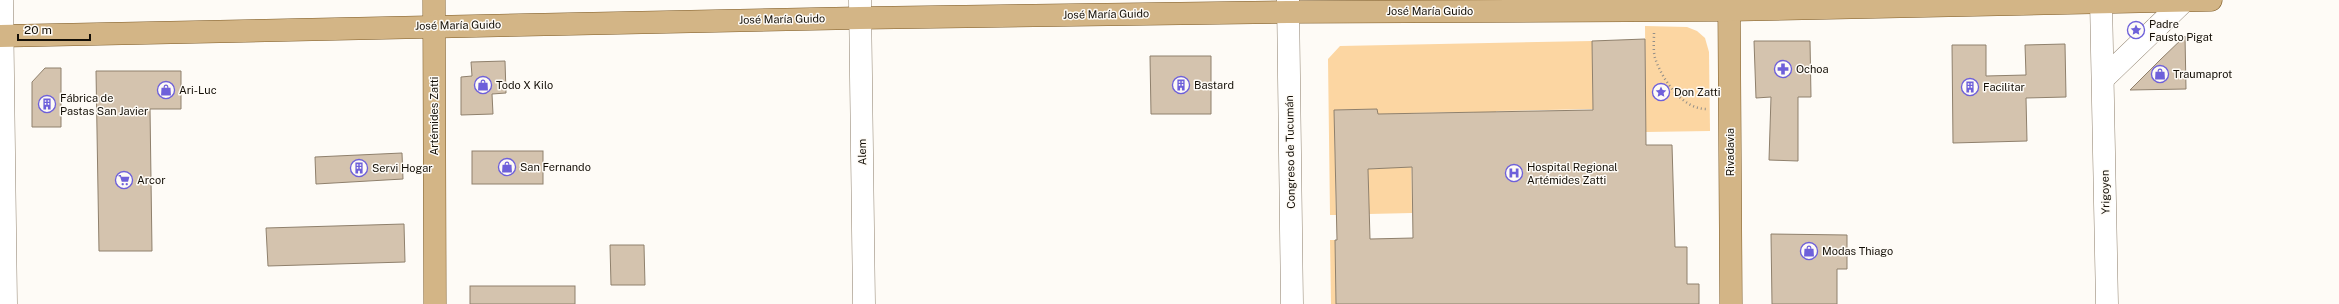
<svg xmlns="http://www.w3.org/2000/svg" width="2339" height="304" font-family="'Public Sans',sans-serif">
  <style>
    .green { fill: #fcd6a2 }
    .building { fill: #d4c3ae; stroke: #8f806c; fill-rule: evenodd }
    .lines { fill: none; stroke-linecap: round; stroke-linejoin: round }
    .minor-casing { stroke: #8f806d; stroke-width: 23 }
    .major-casing { stroke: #7d5a25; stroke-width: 23 }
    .path { stroke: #928e88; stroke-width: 2.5; stroke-dasharray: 1 3; stroke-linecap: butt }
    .minor { stroke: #fff; stroke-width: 22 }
    .major { stroke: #d3b586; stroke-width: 22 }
    .labels { text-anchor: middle; stroke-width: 3; stroke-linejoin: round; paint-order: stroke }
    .street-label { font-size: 11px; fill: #140f07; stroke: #fefbf6 }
    .poi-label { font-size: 11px; fill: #140f07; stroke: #fefbf6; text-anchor: start }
  </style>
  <rect width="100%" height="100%" fill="#fefbf6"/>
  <g class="green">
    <polygon points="1645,26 1687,27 1697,31 1705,38 1709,52 1710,131 1646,132"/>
    <polygon points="1592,41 1593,109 1496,111 1498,218 1473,219 1474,112 1411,113 1412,213 1369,214 1368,169 1379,169 1377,109 1334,110 1336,215 1330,215 1328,59 1340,46"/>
    <polygon points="1330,240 1335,240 1336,304 1331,304"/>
  </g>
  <g class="building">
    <polygon points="2185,36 2186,89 2130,90 2160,60"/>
    <path d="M1645,39L1646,145H1672L1675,247H1687V284H1699V304H1336L1335,240H1337L1334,110L1377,109L1378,114L1593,110L1592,41ZM1412,167L1413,238L1370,239L1368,169Z"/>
    <polygon points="1754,41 1810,41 1811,97 1798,97 1798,161 1769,160 1771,97 1756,98"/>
    <polygon points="2065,44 2066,97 2026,98 2027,141 1953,143 1952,45 1986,45 1986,76 2026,75 2025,45"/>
    <polygon points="1150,56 1211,56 1211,114 1151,114"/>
    <polygon points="505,61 506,93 492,94 493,114 461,115 461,77 472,76 471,62"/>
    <polygon points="45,68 61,68 61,127 32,127 32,82"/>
    <polygon points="96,71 181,71 181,109 150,109 152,251 99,251"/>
    <rect x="472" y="151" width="71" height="33"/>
    <polygon points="402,153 403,179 316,184 315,157"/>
    <polygon points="404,224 405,262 268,266 266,228"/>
    <polygon points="1771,234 1847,235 1847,269 1837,269 1837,304 1772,304"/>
    <polygon points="610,245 644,245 645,285 611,285"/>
    <rect x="470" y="286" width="105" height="18"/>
  </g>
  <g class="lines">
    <g class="minor-casing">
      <g id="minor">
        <polyline points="2,0 6,304"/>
        <polyline points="860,0 864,304"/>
        <polyline points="1288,0 1292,304"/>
        <polyline points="2101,0 2107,304"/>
        <polyline points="2103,79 2183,2"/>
      </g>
    </g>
    <g class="major-casing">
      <g id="major">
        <polyline points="434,0 435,304"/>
        <polyline points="1729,0 1731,304"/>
        <polyline points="0,36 860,18 1288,12 1729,10 2211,0"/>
      </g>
    </g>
    <path class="path" d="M1654,33C1654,41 1653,50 1655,58C1662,79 1682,110 1708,109"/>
    <use href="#minor" class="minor"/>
    <use href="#major" class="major"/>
  </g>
  <defs>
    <g id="sight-ring" transform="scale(0.9)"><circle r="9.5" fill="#fefbf6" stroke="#6e60da" stroke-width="1.5"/><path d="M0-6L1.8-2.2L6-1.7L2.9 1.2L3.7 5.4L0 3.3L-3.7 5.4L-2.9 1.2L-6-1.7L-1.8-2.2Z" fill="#6e60da"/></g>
    <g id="pharmacy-ring" transform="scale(0.9)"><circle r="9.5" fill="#fefbf6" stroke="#6e60da" stroke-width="1.5"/><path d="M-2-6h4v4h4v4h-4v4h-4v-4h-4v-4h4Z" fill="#6e60da"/></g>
    <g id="shop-ring" transform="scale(0.9)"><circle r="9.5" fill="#fefbf6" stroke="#6e60da" stroke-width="1.5"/><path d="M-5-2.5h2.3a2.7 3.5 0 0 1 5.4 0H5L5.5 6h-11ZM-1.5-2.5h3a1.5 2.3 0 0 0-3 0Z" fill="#6e60da"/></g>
    <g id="building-ring" transform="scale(0.9)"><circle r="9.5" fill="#fefbf6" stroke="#6e60da" stroke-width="1.5"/><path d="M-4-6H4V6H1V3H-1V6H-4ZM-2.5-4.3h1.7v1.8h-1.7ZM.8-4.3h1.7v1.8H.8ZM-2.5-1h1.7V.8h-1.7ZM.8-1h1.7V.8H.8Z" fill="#6e60da"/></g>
    <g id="hospital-ring" transform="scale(0.9)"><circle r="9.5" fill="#fefbf6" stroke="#6e60da" stroke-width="1.5"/><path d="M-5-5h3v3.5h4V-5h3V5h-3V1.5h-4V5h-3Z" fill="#6e60da"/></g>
    <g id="supermarket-ring" transform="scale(0.9)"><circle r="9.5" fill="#fefbf6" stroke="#6e60da" stroke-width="1.5"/><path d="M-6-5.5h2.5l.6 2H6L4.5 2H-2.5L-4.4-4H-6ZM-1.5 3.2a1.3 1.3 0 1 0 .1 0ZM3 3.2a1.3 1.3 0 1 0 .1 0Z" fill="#6e60da"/></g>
  </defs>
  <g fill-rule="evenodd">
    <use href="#sight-ring" x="2136" y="30"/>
    <use href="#pharmacy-ring" x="1783" y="69"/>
    <use href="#shop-ring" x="2160" y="74"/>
    <use href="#shop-ring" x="483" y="85"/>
    <use href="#building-ring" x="1181" y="85"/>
    <use href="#building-ring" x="1970" y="87"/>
    <use href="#shop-ring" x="166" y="90"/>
    <use href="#sight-ring" x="1661" y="92"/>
    <use href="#building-ring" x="47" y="104"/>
    <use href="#shop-ring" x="507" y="167"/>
    <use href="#building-ring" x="359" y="168"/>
    <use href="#hospital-ring" x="1514" y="173"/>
    <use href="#supermarket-ring" x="124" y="180"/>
    <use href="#shop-ring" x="1809" y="251"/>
  </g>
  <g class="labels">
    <g class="street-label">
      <text x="1430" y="15">José María Guido</text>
      <text transform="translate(1106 14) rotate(-1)" y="4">José María Guido</text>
      <text transform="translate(782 19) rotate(-1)" y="4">José María Guido</text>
      <text transform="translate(458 25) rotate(-1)" y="4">José María Guido</text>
      <text transform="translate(434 116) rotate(-90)" y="4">Artémides Zatti</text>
      <text transform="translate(862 152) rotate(-91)" y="4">Alem</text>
      <text transform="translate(1290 152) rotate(-91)" y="4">Congreso de Tucumán</text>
      <text transform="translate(1730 152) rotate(-90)" y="4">Rivadavia</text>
      <text transform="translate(2105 192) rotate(-91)" y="4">Yrigoyen</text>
    </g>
    <g class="poi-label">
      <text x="2149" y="28">Padre<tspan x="2149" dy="13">Fausto Pigat</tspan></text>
      <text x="1796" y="73">Ochoa</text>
      <text x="2173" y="78">Traumaprot</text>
      <text x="496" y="89">Todo X Kilo</text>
      <text x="1194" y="89">Bastard</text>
      <text x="1983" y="91">Facilitar</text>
      <text x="179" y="94">Ari-Luc</text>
      <text x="1674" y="96">Don Zatti</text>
      <text x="60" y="102">Fábrica de<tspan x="60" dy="13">Pastas San Javier</tspan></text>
      <text x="520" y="171">San Fernando</text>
      <text x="1527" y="171">Hospital Regional<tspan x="1527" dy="13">Artémides Zatti</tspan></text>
      <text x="372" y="172">Servi Hogar</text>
      <text x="137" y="184">Arcor</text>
      <text x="1822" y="255">Modas Thiago</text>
    </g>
  </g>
  <path d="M18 34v6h72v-6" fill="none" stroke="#140f07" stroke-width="2"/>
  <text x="24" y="34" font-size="12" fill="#140f07" stroke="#fefbf6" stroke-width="3" paint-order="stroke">20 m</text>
</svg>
